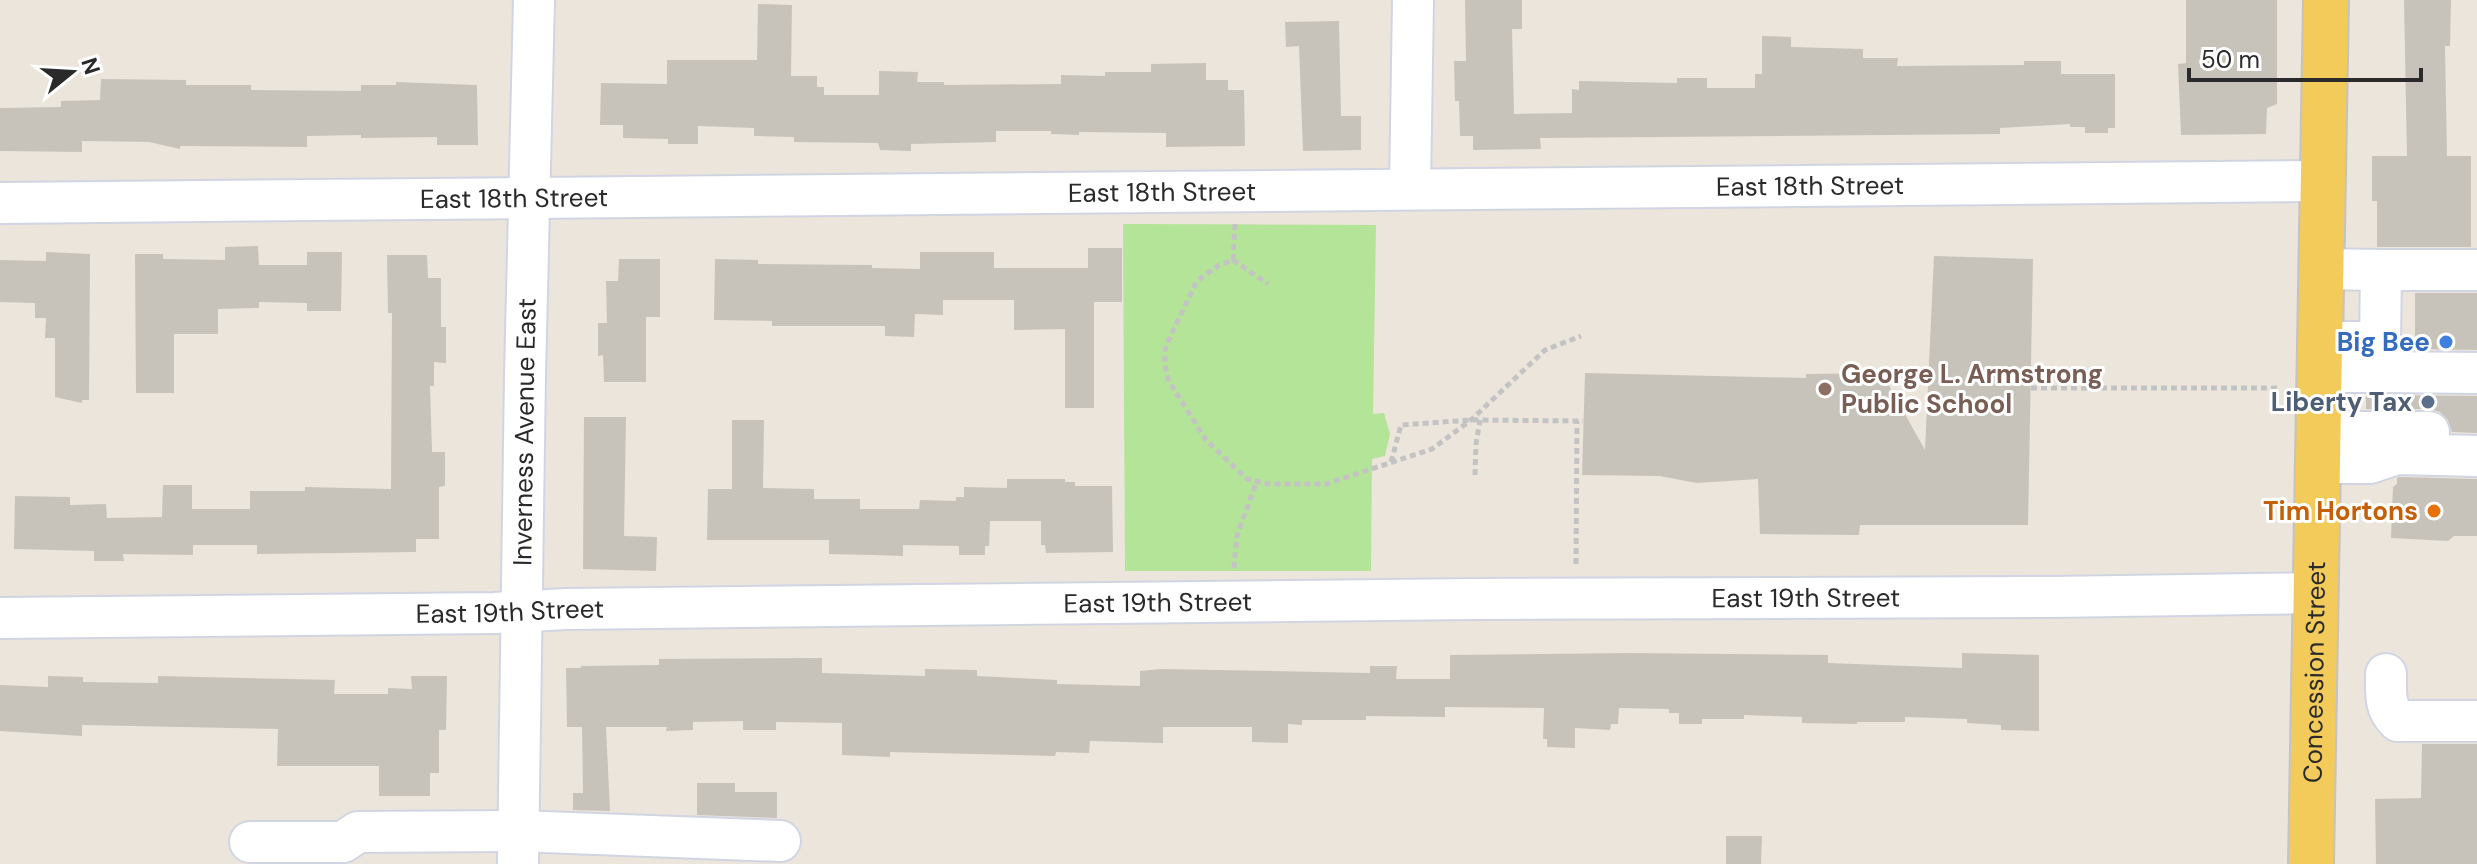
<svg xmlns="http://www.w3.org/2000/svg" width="2477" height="864" font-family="'DM Sans',sans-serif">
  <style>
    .green { fill: #b4e497 }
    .building { fill: #c7c3ba }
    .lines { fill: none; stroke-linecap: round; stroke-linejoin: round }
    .minor-casing { stroke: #d1d5e3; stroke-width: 44 }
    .major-casing { stroke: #c3c3c3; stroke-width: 48 }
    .path { stroke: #c3c3c3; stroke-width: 5; stroke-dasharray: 6 4; stroke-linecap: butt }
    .minor { stroke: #fff; stroke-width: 40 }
    .major { stroke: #f3cb5a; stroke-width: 44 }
    .shop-dot { fill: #3f7fe0; stroke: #fff; stroke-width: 3 }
    .education-dot { fill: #8d6e63; stroke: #fff; stroke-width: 3 }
    .service-dot { fill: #5c6f8a; stroke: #fff; stroke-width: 3 }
    .food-dot { fill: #e8710a; stroke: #fff; stroke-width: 3 }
    .labels { text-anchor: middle; stroke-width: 6; stroke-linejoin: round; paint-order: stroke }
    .street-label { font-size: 26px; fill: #2a2a2a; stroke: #fff }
    .shop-label { font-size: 26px; font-weight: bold; fill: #366cbe; stroke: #fff; text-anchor: end }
    .education-label { font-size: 26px; font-weight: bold; fill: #785e54; stroke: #fff; text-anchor: start }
    .service-label { font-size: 26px; font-weight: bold; fill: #4e5e75; stroke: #fff; text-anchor: end }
    .food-label { font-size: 26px; font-weight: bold; fill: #c56008; stroke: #fff; text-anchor: end }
  </style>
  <rect width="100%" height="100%" fill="#ece5dc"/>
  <polygon class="green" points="1123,224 1376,225 1373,414 1384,413 1390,434 1385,456 1372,459 1371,571 1125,571"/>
  <g class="building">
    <polygon points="1465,0 1522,0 1522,29 1512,29 1514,114 1572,113 1572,89 1579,90 1579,81 1677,83 1677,78 1707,78 1707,88 1755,88 1755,74 1762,74 1762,36 1791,37 1791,47 1863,49 1863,58 1898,58 1897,66 2024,65 2024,61 2061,61 2061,74 2115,74 2115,128 2108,128 2108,133 2085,133 2085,127 2070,127 2070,124 2000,128 2000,134 1540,138 1541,149 1473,150 1473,136 1460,136 1459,101 1455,101 1454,61 1466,61"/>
    <polygon points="2186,0 2277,0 2277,104 2267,108 2266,134 2181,135 2178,64 2186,63"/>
    <polygon points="2404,0 2451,0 2450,46 2445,46 2447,156 2471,156 2471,247 2377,247 2377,201 2372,201 2372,156 2407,156"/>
    <polygon points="758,4 792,5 791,76 817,76 817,87 824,87 824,95 879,95 879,71 918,72 917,82 944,82 944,85 1061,84 1061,75 1105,76 1105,72 1151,72 1151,64 1206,63 1206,80 1228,80 1228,90 1244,90 1245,146 1166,147 1166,133 1079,132 1079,135 1051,134 1051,131 996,131 996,142 911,144 911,151 880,150 878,143 794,142 794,137 754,136 754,128 698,126 698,144 668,144 668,139 623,138 623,125 600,125 601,83 667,84 667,60 757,60"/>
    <polygon points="1339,21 1341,116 1361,116 1361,150 1303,151 1299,46 1286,47 1285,22"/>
    <polygon points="101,79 186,80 186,85 251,85 251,90 361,91 361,85 396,85 396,82 477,85 478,145 437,145 437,137 361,138 361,135 307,136 307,147 180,146 180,149 149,142 82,141 82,152 0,151 0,108 61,107 61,101 100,100"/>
    <polygon points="258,246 259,265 307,265 307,252 342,252 341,311 307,311 307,303 259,302 259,308 218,309 218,334 174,334 174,393 136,393 135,254 163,254 163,259 225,260 225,247"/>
    <polygon points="1088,248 1122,248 1122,302 1094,302 1094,408 1065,408 1065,329 1014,330 1014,300 943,300 943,315 915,314 914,337 885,336 885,326 772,326 772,321 714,320 715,259 758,260 758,264 872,265 872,268 920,269 920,252 994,252 994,268 1088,268"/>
    <polygon points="46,252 90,254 89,400 82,400 82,403 55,397 55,338 45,338 46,318 35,318 35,303 0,302 0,260 46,261"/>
    <polygon points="387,255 427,255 428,278 441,278 441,327 446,327 446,363 434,362 434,386 430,386 432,452 445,452 445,486 439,487 439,539 416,539 416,552 257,554 257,545 193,545 193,555 123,554 124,561 94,561 94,551 14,549 15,496 70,497 70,505 106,504 107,518 162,517 163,485 192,485 192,509 250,509 250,491 305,491 305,487 391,489 392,313 388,313"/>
    <polygon points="1934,256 2033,259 2028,525 1860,525 1859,535 1760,534 1758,479 1697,483 1659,476 1582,475 1585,373 1806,378 1806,374 1882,373 1925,450"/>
    <polygon points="619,259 660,259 660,317 646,317 646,382 604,382 603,355 598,356 598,323 607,323 606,281 618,281"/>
    <polygon points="2415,293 2477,293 2477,350 2415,349"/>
    <polygon points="2366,395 2477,396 2477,433 2452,432 2448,420 2440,412 2430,409 2366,409"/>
    <polygon points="584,417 626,417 624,536 657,537 656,571 583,569"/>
    <polygon points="732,420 764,420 763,488 814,489 814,499 860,499 860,509 919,509 920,500 956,501 956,497 964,497 964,487 1007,488 1007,479 1065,479 1065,482 1075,482 1075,486 1112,486 1113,552 1046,553 1045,545 1041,545 1041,521 990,521 989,546 985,546 985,555 959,555 959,546 903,545 903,556 872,555 829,554 829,540 707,540 708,489 732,489"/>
    <polygon points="2400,477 2477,479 2477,536 2454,536 2448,541 2391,538 2393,487 2397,484 2397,478"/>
    <polygon points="1628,653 1828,655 1828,663 1962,668 1962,653 2039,655 2039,731 2001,730 2001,725 1967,723 1967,719 1905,717 1905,722 1857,722 1857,724 1802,723 1802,717 1744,715 1744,719 1702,719 1702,724 1679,724 1679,713 1669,713 1669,709 1619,708 1618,724 1611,724 1610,730 1575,728 1575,748 1547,747 1547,739 1543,739 1544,708 1445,707 1445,717 1366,716 1366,720 1302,720 1302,725 1288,724 1288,743 1252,742 1252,727 1163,727 1163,743 1090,741 1089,753 1056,752 1055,756 890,752 890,757 842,755 842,723 776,722 776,730 743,730 743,721 693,722 693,730 666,731 667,727 606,727 610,811 573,810 573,793 583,793 582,727 567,727 566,668 581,668 581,666 659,665 659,659 822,658 822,673 925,676 925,669 977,670 977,676 1057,680 1057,684 1140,686 1140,671 1161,669 1370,673 1370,666 1397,666 1396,679 1450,679 1450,655"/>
    <polygon points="48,676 83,677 83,682 158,683 158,676 335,680 334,694 388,694 388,688 412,689 411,676 447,676 446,730 439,730 439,773 430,773 430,796 379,796 379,766 277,766 278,729 82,725 82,736 0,731 0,685 48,687"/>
    <polygon points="2422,744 2477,744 2477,864 2376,864 2375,799 2421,798"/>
    <polygon points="697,783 735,783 735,792 777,792 777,818 697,815"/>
    <polygon points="1726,836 1762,836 1761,864 1726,864"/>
  </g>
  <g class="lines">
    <g class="minor-casing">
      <g id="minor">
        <polyline points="1410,189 1413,0"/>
        <path id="s1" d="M0,203L2322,181"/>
        <polyline points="2381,270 2477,270"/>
        <polyline points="2320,342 2380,342 2381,270 2322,269"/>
        <polyline points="2320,372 2380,372 2380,346"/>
        <polyline points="2380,372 2477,373"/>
        <polyline points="2318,432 2429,432"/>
        <polyline points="2318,463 2370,463 2397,454 2477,456"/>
        <path id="s2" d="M0,618L494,613L566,609L1475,599L2052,597L2315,593"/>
        <path d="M2386,674C2386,693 2384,708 2398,721H2477"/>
        <polyline points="250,842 343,842 358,832 518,831 780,841"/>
        <path id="s3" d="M518,864L525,375L534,0"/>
      </g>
    </g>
    <g class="major-casing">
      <g id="major">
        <path id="s4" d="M2311,864L2326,0"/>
      </g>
    </g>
    <g class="path">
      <polyline points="1235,224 1233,260 1219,265 1197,281 1170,337 1165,350 1165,365 1168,379 1175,391 1206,440 1247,479 1268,484 1326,484 1432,449 1471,420 1545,350 1581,336"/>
      <polyline points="1233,260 1268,284"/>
      <polyline points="2031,388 2280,388"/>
      <polyline points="1391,462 1401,425 1471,420 1583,421"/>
      <polyline points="1475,475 1476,444 1480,420"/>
      <polyline points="1576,564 1577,421"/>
      <polyline points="1234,568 1237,535 1257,481"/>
    </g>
    <use href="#minor" class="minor"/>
    <use href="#major" class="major"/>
  </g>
  <circle class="shop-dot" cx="2446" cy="342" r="8"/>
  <circle class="education-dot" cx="1825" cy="389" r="8"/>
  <circle class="service-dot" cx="2428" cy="402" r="8"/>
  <circle class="food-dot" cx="2434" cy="511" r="8"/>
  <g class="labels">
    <g class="street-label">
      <text dy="9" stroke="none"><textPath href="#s1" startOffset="1810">East 18th Street</textPath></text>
      <text dy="9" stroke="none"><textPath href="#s1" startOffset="1162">East 18th Street</textPath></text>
      <text dy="9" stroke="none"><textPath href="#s1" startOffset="514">East 18th Street</textPath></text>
      <text dy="9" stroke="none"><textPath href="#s3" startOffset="432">Inverness Avenue East</textPath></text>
      <text dy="9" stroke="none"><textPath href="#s2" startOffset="1806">East 19th Street</textPath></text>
      <text dy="9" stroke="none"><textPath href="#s2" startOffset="1158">East 19th Street</textPath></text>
      <text dy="9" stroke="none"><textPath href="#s2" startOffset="510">East 19th Street</textPath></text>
      <text dy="9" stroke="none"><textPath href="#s4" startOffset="192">Concession Street</textPath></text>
    </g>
    <g class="shop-label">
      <text x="2430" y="351">Big Bee</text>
    </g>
    <g class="education-label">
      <text x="1841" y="383">George L. Armstrong<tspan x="1841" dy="30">Public School</tspan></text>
    </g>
    <g class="service-label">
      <text x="2412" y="411">Liberty Tax</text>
    </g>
    <g class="food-label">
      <text x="2418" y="520">Tim Hortons</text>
    </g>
  </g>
  <g transform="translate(72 72) rotate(72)" stroke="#ffffff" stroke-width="6" paint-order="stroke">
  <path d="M0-6L14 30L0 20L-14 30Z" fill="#2a2a2a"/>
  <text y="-12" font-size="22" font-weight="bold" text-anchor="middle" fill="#2a2a2a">N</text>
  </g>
  <path d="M2189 68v12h232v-12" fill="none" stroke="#2a2a2a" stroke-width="4"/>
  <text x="2201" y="68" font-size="24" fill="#2a2a2a" stroke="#ffffff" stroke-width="6" paint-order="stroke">50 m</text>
</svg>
